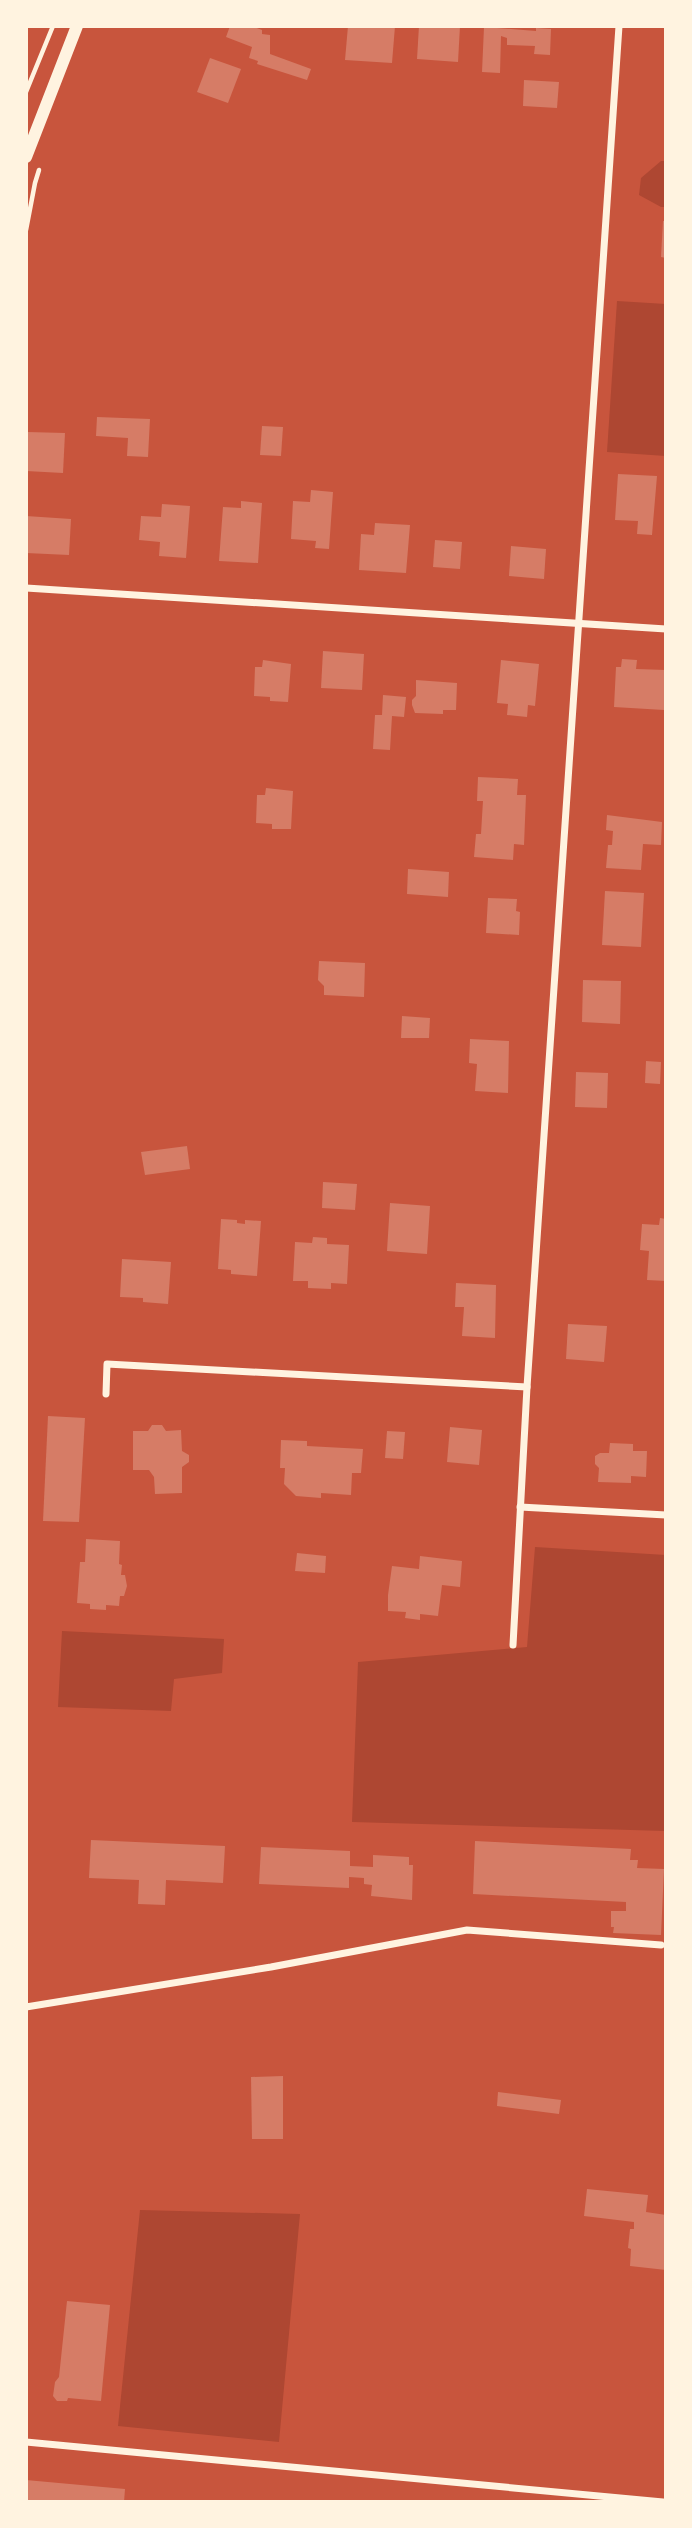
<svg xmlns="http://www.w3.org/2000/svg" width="692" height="2528" font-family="Karla,sans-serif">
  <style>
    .green { fill: #ae4732 }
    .building { fill: #d67c66 }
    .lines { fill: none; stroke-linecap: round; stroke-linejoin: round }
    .path { stroke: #fff3e0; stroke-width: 4.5 }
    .minor { stroke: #fff3e0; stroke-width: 7 }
    .tertiary { stroke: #fff3e0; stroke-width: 12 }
  </style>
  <rect width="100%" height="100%" fill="#c8553d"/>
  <g class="green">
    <polygon points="661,161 666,161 666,207 661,207 639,195 641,178"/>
    <polygon points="617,301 666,304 666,456 607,452"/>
    <polygon points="535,1547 666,1555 666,1831 352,1822 358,1662 527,1647"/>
    <polygon points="62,1631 224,1639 222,1673 174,1679 171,1711 58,1707"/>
    <polygon points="140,2210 300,2214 279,2442 118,2426"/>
  </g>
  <g class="building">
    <polygon points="230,26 251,26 262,30 262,34 270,35 270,54 311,69 307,80 257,64 258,61 249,58 252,47 226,37"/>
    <polygon points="348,26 395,26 392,63 345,60"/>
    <polygon points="419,26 460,26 458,62 417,59"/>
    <polygon points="484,27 536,31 536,28 551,29 550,55 534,54 535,46 507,45 507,38 501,36 500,73 482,72"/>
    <polygon points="210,58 241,69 228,103 197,92"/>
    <polygon points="524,80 559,82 557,108 523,106"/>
    <polygon points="663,221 666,221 666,258 661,257"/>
    <polygon points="97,417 150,419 148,457 127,456 128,438 96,436"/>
    <polygon points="262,426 283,427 281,456 260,455"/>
    <polygon points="27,432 65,433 63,473 26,471"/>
    <polygon points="618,474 657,476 652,535 637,534 638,521 615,520"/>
    <polygon points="311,490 333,492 329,549 315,548 316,541 291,539 293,501 310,502"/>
    <polygon points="241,501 262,503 258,563 219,561 223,507 241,508"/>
    <polygon points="162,504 190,506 186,558 159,556 160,542 139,540 141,516 161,517"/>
    <polygon points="26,516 71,519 69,555 26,553"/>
    <polygon points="375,523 410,525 406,573 359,570 361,534 374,535"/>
    <polygon points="435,540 462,542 460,569 433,567"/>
    <polygon points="511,546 546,549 544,579 509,576"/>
    <polygon points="323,651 364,654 362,690 321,688"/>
    <polygon points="622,659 637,660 636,669 666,670 664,710 614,707 616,667 621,667"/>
    <polygon points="263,660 291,664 288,702 270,701 270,697 254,696 255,667 262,667"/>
    <polygon points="501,660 539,664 535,706 528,705 527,717 507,715 508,704 497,703"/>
    <polygon points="416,680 457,683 456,710 443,710 443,714 415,713 412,705 412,700 416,696"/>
    <polygon points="383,695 406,697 404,717 392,716 390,750 373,749 375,715 382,715"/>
    <polygon points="478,777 518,779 517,795 526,795 524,845 514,844 513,860 474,857 476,834 481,834 482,817 483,801 477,801"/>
    <polygon points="266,788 293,791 291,829 272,829 272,824 256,823 257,795 265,795"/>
    <polygon points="607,815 662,822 661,845 643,844 641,870 606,868 608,845 612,845 613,831 606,830"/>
    <polygon points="408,869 449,872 448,897 407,894"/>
    <polygon points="605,891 644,893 641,947 602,945"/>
    <polygon points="488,898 517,899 516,911 520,912 519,935 486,933"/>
    <polygon points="319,961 365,963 364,997 324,995 324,986 318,980"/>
    <polygon points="583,980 621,981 620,1024 582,1022"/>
    <polygon points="402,1016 430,1018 429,1038 401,1038"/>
    <polygon points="470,1039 509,1041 508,1093 475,1091 477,1064 469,1063"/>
    <polygon points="646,1061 661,1062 660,1084 645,1083"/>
    <polygon points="576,1072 608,1073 607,1108 575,1107"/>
    <polygon points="187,1146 190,1169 145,1175 141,1152"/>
    <polygon points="323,1182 357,1184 355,1210 322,1208"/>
    <polygon points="390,1203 430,1206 427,1254 387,1251"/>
    <polygon points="660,1218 666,1219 666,1281 647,1280 649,1251 640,1250 642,1224 659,1225"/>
    <polygon points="221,1219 237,1220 237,1223 245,1224 245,1220 261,1221 257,1276 231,1274 231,1270 218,1269"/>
    <polygon points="313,1237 327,1238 327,1244 349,1245 347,1284 331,1283 331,1289 308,1288 308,1281 293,1281 295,1242 312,1243"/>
    <polygon points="122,1259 171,1262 168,1304 143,1302 143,1298 120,1297"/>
    <polygon points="456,1283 496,1285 495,1338 462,1336 464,1307 455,1307"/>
    <polygon points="568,1324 607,1326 604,1362 566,1359"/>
    <polygon points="48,1416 85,1418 79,1522 43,1521"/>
    <polygon points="152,1425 162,1425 166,1431 181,1430 182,1451 189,1455 189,1462 182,1467 182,1493 155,1494 154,1477 149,1470 133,1470 133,1431 148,1431"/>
    <polygon points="450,1427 482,1430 479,1465 447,1462"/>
    <polygon points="387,1431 405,1432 403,1459 385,1458"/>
    <polygon points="281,1440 307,1441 307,1446 363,1449 361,1473 352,1473 351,1495 321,1493 321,1498 296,1496 284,1484 285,1468 280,1468"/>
    <polygon points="610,1443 633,1444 633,1451 647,1451 646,1477 631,1476 631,1483 598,1482 599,1468 595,1464 595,1456 600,1453 609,1453"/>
    <polygon points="86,1539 120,1541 119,1564 122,1565 121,1575 125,1575 127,1586 124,1596 120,1596 119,1606 106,1605 106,1610 90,1609 90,1604 77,1603 80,1562 85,1562"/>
    <polygon points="297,1553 326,1556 325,1573 295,1571"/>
    <polygon points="420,1556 462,1561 460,1587 442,1585 438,1616 420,1614 420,1620 405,1618 406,1612 388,1611 388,1595 392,1566 419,1569"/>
    <polygon points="91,1840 225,1846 223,1883 166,1880 165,1905 138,1904 139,1880 89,1878"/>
    <polygon points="475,1841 631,1849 630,1860 638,1860 637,1868 664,1869 661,1935 613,1933 614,1927 611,1927 611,1911 626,1911 626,1902 473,1894"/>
    <polygon points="261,1847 350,1851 350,1866 373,1867 373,1855 409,1857 409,1865 413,1865 412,1900 371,1896 372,1885 364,1884 364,1878 349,1877 349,1888 259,1884"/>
    <polygon points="283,2076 283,2139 252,2139 251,2077"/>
    <polygon points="498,2092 561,2100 559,2114 497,2106"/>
    <polygon points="587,2189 648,2195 646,2212 666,2215 666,2270 630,2266 631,2249 628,2248 630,2229 634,2229 634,2222 584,2216"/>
    <polygon points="67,2301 110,2305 101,2401 68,2398 67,2401 57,2401 53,2396 55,2382 59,2377"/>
    <polygon points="26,2480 125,2489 124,2502 26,2502"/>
  </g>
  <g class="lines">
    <g class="path">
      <polyline points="26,92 53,26"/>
      <polyline points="26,230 35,183 39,170"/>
    </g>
    <g class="minor">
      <polyline points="26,588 666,629"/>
      <polyline points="106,1394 107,1364 527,1387"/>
      <polyline points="520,1507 666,1515"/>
      <polyline points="513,1645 527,1387 619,26"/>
      <polyline points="26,2007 271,1967 467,1930 661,1945"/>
      <polyline points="26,2442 663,2502"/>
    </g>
    <polyline class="tertiary" points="26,157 77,26"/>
  </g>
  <rect width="692" height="2528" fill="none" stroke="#fff3e0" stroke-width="56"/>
</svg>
